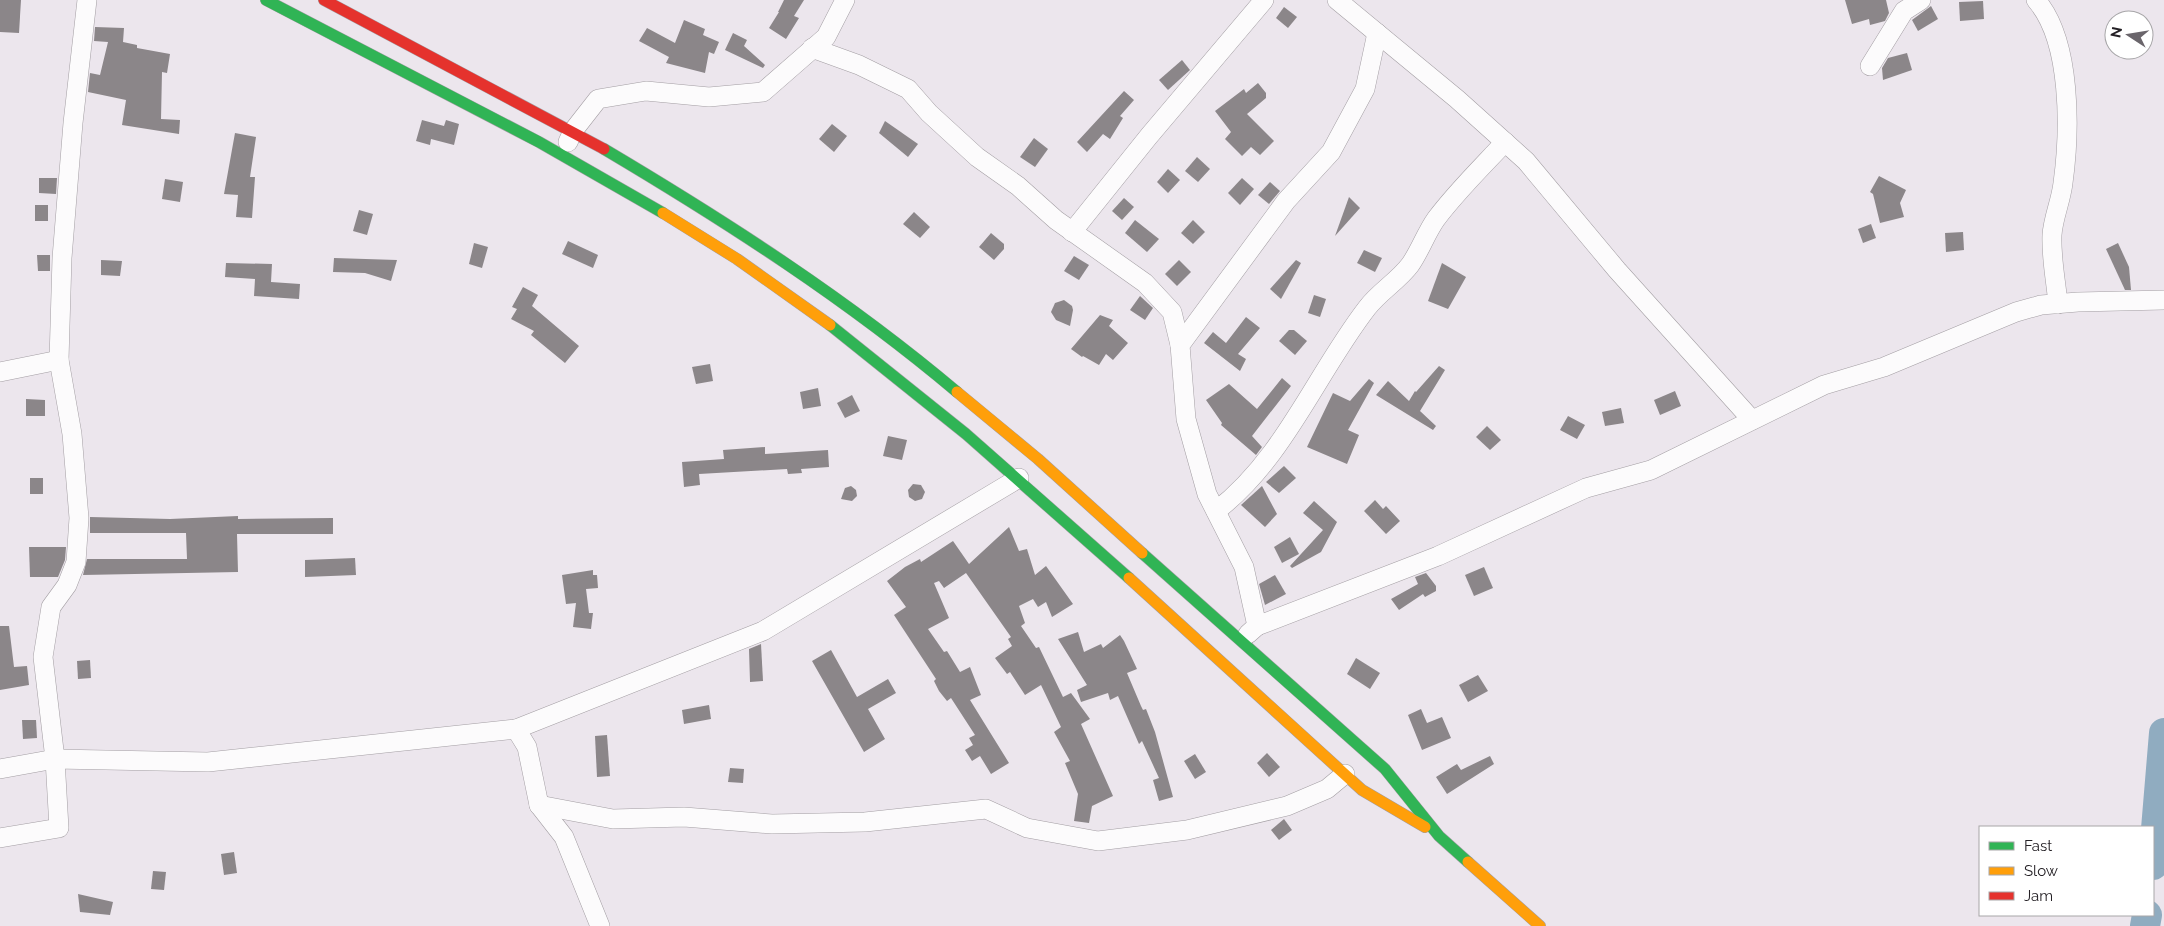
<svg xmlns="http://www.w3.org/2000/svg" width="2164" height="926" font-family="Raleway,sans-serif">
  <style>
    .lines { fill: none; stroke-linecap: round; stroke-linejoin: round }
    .river { stroke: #90acc0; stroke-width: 30 }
    .building { fill: #8b8689 }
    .street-casing { stroke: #a39ea3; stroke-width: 20 }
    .fast-casing { stroke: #a39ea3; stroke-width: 12 }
    .slow-casing { stroke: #a39ea3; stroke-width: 12 }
    .jam-casing { stroke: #a39ea3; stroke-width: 12 }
    .street { stroke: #fcfbfc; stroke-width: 19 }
    .fast { stroke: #30b455; stroke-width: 11 }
    .slow { stroke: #ff9f0a; stroke-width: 11 }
    .jam { stroke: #e5322d; stroke-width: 11 }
  </style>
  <rect width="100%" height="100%" fill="#ece6ed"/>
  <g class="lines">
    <g class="river">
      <polyline points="2153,865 2164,733"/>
      <polyline points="2145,926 2147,915"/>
    </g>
  </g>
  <g class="building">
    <polygon points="0,0 21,0 19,33 0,32"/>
    <polygon points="784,0 804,0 794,16 799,18 786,39 769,28 779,12 778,12"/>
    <polygon points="1845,0 1886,0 1889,13 1885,21 1870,25 1869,19 1852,24"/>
    <polygon points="1983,1 1984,19 1960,21 1959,2"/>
    <polygon points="1931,6 1938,19 1918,31 1912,20"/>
    <polygon points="1284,7 1297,17 1288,28 1276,18"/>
    <polygon points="684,20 705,29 703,35 719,42 714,54 709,52 705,73 666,63 669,57 639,41 647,28 675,43"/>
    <polygon points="95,27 124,28 123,42 137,45 137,48 170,54 167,73 162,72 161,119 180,120 179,134 122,125 126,100 88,92 90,73 100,75 108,42 94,41"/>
    <polygon points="733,33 747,40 744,46 765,65 763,68 725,50"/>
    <polygon points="1907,53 1912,70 1883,80 1882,68 1888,58"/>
    <polygon points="1182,60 1190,70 1168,90 1159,80"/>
    <polygon points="1258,83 1266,93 1266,98 1247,114 1274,141 1260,155 1251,147 1242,156 1225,139 1231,132 1215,111 1244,89 1246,93"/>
    <polygon points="1124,91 1134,100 1120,116 1123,118 1110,139 1103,134 1087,152 1077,142"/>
    <polygon points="422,120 444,126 446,120 459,124 454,145 431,139 430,145 416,141"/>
    <polygon points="885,121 918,144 908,157 879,133"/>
    <polygon points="832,124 847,136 834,152 819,139"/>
    <polygon points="235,133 256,137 250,177 255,177 252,218 236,217 238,195 224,194"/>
    <polygon points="1034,138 1048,149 1035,167 1020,157"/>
    <polygon points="1197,157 1210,169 1198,182 1185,171"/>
    <polygon points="1168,169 1180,180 1168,193 1157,182"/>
    <polygon points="1879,176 1906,190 1900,203 1904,217 1880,223 1873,194 1870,192"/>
    <polygon points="39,178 57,178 56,194 39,193"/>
    <polygon points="1242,178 1254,189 1240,205 1228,193"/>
    <polygon points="165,179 183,182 180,202 162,199"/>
    <polygon points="1270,182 1280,191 1269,204 1258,195"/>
    <polygon points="1349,197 1360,208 1335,236"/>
    <polygon points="1124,198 1134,207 1122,220 1112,211"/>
    <rect x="35" y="205" width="13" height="16"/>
    <polygon points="359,210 373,214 367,235 353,231"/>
    <polygon points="914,212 930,227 920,238 903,224"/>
    <polygon points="1135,220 1159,239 1147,252 1125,233"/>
    <polygon points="1193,220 1205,232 1193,244 1181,233"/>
    <polygon points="1871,224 1876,238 1863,243 1858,229"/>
    <polygon points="1963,232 1964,250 1946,252 1945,233"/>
    <polygon points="991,233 1004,244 1004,249 994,260 979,247"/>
    <polygon points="568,241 598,255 593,268 562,254"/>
    <polygon points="474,243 488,247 482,268 469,264"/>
    <polygon points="2118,243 2129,267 2131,290 2125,290 2106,249"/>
    <polygon points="1364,250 1382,258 1375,272 1357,263"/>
    <polygon points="37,255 50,255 50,271 38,271"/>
    <polygon points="1074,256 1089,265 1079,280 1064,271"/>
    <polygon points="334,258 397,260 391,281 365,273 333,272"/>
    <polygon points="101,260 122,261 120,276 101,275"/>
    <polygon points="1179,260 1191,272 1177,286 1165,274"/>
    <polygon points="1296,260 1301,263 1281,299 1270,289"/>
    <polygon points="226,263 272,264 271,282 300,284 299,299 254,296 255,279 225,277"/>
    <polygon points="1442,263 1466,277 1448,309 1428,301"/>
    <polygon points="523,287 538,295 532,306 579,346 565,363 531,335 534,331 511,319 517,309 512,307"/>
    <polygon points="1314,295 1326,299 1320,317 1308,313"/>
    <polygon points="1140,296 1153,308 1145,320 1130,310"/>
    <polygon points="1064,300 1072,306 1073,310 1070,326 1056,320 1051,312 1055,303"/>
    <polygon points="1100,315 1113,320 1109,326 1128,343 1113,360 1106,354 1099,365 1083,356 1082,357 1071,349"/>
    <polygon points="1246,317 1260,328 1238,354 1246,359 1240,371 1204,343 1213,332 1226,343"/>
    <polygon points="1289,330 1294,330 1307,341 1295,355 1279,341"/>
    <polygon points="710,364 713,381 696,384 692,367"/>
    <polygon points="1439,366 1445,370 1420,411 1436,426 1433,430 1376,395 1388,381 1409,401 1415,391 1416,392"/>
    <polygon points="1282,378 1291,386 1252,436 1262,447 1256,455 1221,425 1222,423 1206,400 1229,384 1257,409"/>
    <polygon points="1369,379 1374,383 1348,430 1359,435 1347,464 1307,447 1333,393 1350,401"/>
    <polygon points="818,388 821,406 803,409 800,392"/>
    <polygon points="1675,391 1681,406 1660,415 1654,400"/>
    <polygon points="852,395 860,411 845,418 837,403"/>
    <polygon points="26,399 45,400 45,416 26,416"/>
    <polygon points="1621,408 1624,423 1605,426 1602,412"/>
    <polygon points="1568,416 1585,425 1577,439 1560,430"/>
    <polygon points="1487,426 1501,440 1490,450 1476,437"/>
    <polygon points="888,436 907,440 902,460 883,456"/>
    <polygon points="765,447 765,454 828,450 829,467 801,469 802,473 788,474 787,469 699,474 700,485 684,487 682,462 724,459 723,450"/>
    <polygon points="1284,466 1296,478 1279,493 1266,482"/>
    <rect x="30" y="478" width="13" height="16"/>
    <polygon points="913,484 921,485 925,492 922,499 915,501 909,497 908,490"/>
    <polygon points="851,486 856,490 857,496 852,501 841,499 845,488"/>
    <polygon points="1262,486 1277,514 1265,527 1241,505"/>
    <polygon points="1375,500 1383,509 1386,506 1400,521 1386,534 1364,511"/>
    <polygon points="1314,501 1337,522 1321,552 1292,568 1290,566 1323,530 1303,513"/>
    <polygon points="238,516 238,519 333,518 333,534 237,534 238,572 83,575 87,559 187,559 186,533 90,533 90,517 170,519"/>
    <polygon points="1009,527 1019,551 1027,549 1035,575 1046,566 1073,604 1052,617 1046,602 1038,607 1033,599 1019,606 1025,623 1021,626 1036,648 1039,647 1063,697 1071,693 1090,719 1081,724 1113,796 1092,806 1089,823 1074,821 1078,794 1065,763 1070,761 1054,732 1061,727 1041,685 1025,695 1010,672 1007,674 995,658 1012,646 1008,639 1011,637 966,573 944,588 939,581 934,583 949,618 928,629 944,652 947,651 960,672 970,667 981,695 970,700 1009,763 991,774 980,756 972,761 965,750 973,745 969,738 975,735 951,698 947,701 939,691 934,681 936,679 894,615 906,607 887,581 905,567 920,559 921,562 953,541 969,564"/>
    <polygon points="1290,537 1299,554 1282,563 1274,547"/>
    <polygon points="29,547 66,547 65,560 58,577 30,577"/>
    <polygon points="355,558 356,575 305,577 305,560"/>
    <polygon points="1484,567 1493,588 1474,596 1465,575"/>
    <polygon points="593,570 593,575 597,575 598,588 586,589 589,613 593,613 591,629 573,627 576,603 566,604 562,575"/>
    <polygon points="1426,573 1436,586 1436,591 1425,597 1423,594 1399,610 1391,599 1418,584 1415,577"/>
    <polygon points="1275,575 1286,594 1265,605 1259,584"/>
    <polygon points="0,626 9,626 14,667 27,666 29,685 0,690"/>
    <polygon points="1078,632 1084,652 1101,644 1103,648 1120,635 1124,641 1137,669 1127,673 1141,706 1143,710 1146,709 1155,732 1173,797 1159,801 1153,780 1159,778 1142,741 1139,744 1118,696 1110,700 1108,693 1081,702 1077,690 1087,685 1058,639"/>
    <polygon points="761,644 763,681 750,682 749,649"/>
    <polygon points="831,650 857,697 888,679 896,693 868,709 885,739 864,752 812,661"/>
    <polygon points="1356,658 1380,673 1370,689 1347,674"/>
    <polygon points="90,660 91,678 78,679 77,661"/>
    <polygon points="1478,675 1488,691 1468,702 1459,685"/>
    <polygon points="709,705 711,719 684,724 682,710"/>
    <polygon points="1421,709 1427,723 1442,717 1451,738 1422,750 1408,715"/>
    <polygon points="22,720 36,720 37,738 23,739"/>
    <polygon points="607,735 610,776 597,777 595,736"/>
    <polygon points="1267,753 1280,767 1269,777 1257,763"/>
    <polygon points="1195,754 1206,772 1195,779 1184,761"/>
    <polygon points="1490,756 1494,764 1447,794 1436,777 1457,764 1461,770"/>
    <polygon points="730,768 744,769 743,783 728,782"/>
    <polygon points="1284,819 1292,830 1279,840 1271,830"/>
    <polygon points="234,852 237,873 224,875 221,854"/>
    <polygon points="153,871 166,872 164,890 151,889"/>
    <polygon points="78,894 113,902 110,915 80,912"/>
  </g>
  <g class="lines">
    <g class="street-casing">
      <g id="street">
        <polyline points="1337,0 1457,99 1526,161 1617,270 1752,420"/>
        <path d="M2036,0C2072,41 2070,132 2063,183C2061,201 2053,218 2052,235C2051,258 2056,281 2058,304"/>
        <polyline points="812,48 859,65 908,89 929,113 977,157 1018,186 1056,220 1145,283 1172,312 1180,345"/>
        <polyline points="1870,66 1904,11 1921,0"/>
        <polyline points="568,142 573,131 598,99 646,91 709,97 763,92 826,37 845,0"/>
        <polyline points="1072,232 1149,136 1264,0"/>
        <polyline points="0,372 59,360"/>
        <path d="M1216,511C1284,459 1316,374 1367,308C1379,292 1398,281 1410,265C1420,251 1426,233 1436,219C1457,191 1482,167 1505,142"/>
        <polyline points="1257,626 1438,556 1586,488 1651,470 1824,385 1884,367 2016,312 2041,305 2078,302 2164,300"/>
        <polyline points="1248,634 1257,626 1244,567 1207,494 1186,419 1180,345 1286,201 1331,152 1365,89 1377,33"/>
        <polyline points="516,729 527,747 539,805 613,819 684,817 772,824 865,822 986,809 1027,828 1098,841 1187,830 1287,806 1327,789 1345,774"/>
        <polyline points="0,769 55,759 208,762 516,729 763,631 1019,478"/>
        <polyline points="539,805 564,837 600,926"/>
        <polyline points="0,838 59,828 55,759 43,657 51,607 67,585 76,562 79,518 72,434 59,360 62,258 73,123 87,0"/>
      </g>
    </g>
    <g class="fast-casing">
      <g id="fast">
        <polyline points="266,0 539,142 663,213"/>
        <path d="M604,149C727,222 848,300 957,392"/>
        <polyline points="830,325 966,434 1129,578"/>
        <polyline points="1142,553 1385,769 1439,836 1468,862"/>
      </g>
    </g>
    <g class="slow-casing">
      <g id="slow">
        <polyline points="663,213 737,259 830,325"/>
        <polyline points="957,392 1038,459 1142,553"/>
        <polyline points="1129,578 1362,790 1425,827"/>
        <polyline points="1468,862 1540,926"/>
      </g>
    </g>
    <g class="jam-casing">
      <polyline id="jam" points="324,0 604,149"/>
    </g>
    <use href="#street" class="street"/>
    <use href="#fast" class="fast"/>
    <use href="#slow" class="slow"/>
    <use href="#jam" class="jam"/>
  </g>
  <rect x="1979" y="826" width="175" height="90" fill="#ffffff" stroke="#a7a6a8"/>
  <rect x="1989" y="842" width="25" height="8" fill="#30b455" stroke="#a7a6a8"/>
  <text x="2024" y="851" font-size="15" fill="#242025">Fast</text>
  <rect x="1989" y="867" width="25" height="8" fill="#ff9f0a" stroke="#a7a6a8"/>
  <text x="2024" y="876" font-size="15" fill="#242025">Slow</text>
  <rect x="1989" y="892" width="25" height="8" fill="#e5322d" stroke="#a7a6a8"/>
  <text x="2024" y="901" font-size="15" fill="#242025">Jam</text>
  <g transform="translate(2129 35) rotate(282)"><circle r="24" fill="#ffffff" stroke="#a7a6a8"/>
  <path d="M0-4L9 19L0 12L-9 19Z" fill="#6a656b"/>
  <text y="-8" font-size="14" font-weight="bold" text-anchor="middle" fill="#242025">N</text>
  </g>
</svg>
